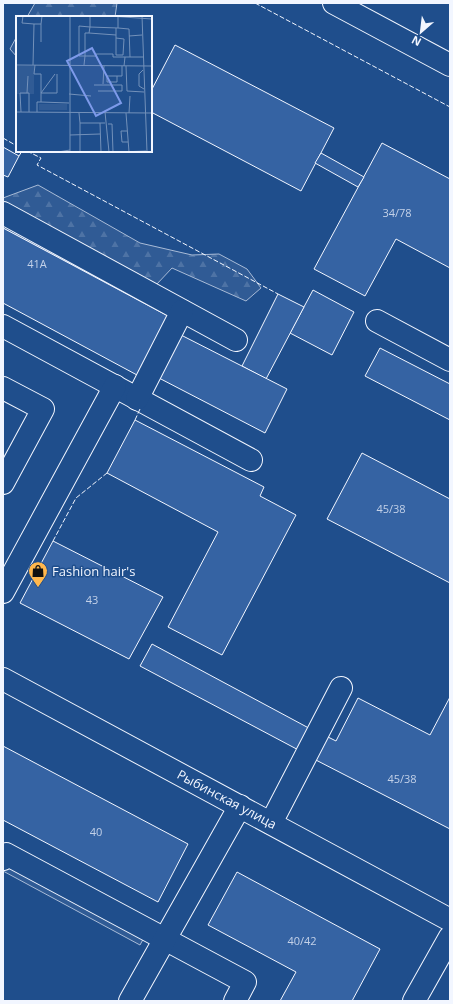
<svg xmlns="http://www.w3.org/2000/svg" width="453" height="1004" font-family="'Open Sans',sans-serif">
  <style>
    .forest { fill: url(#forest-firs); stroke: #a8bbd7 }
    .built { fill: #305b95; stroke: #a8bbd7 }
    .building { fill: #3563a3; stroke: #f2f6ff }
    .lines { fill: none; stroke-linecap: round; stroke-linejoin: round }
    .minor-casing { stroke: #f2f6ff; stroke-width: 24 }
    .minor { stroke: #1f4e8c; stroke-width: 22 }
    .fence { stroke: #f2f6ff; stroke-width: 1; stroke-dasharray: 5 2; stroke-linecap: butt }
    .labels { text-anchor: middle; stroke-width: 3; stroke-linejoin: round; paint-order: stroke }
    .number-label { font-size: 11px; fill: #c3d1e8 }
    .poi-label { font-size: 13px; fill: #f2f6ff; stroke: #1f4e8c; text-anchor: start }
    .street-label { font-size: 13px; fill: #f2f6ff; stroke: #1f4e8c }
    .inset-road { fill: none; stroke: #7391ba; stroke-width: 1 }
    .view { fill: #7d9aea; fill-opacity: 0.15; stroke: #7d9aea; stroke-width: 2 }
    .inset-edge { fill: none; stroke: #f2f6ff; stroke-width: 2 }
  </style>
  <defs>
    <pattern id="forest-firs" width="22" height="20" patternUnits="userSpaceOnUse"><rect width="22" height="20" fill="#305b95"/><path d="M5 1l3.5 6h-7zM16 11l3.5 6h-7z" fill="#4e73a5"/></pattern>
  </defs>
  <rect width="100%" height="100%" fill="#1f4e8c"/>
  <g class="forest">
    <polygon points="35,3 117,3 115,17 27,17"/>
    <polygon points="17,36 17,57 10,49"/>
    <polygon points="38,185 140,243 192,255 219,254 247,269 261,288 246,301 172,268 141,301 3,228 3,198"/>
  </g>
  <polygon class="built" points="3,859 148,930 140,945 3,871"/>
  <g class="building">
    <polygon points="175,45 334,128 301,191 151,112 151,91"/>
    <polygon points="382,143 450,179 450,268 396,239 365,296 314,269"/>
    <polygon points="3,147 19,156 8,177 3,175"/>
    <polygon points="321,153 364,177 358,187 315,163"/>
    <polygon points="3,228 168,316 137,375 3,303"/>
    <polygon points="313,290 354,312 332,355 290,333"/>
    <polygon points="278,294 304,307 266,379 242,366"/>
    <polygon points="179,334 287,389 265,433 157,377"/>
    <polygon points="380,348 450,384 450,420 365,376"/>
    <polygon points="135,420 264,487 260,496 296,515 222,655 168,627 218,532 107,473"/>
    <polygon points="362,453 450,499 450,583 327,519"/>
    <polygon points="53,541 163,597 129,659 20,603"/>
    <polygon points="152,644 318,733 306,754 140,666"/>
    <polygon points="450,697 450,829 312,758 318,732 336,741 358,698 430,735"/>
    <polygon points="3,746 188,844 158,902 3,820"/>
    <polygon points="237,872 380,949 352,1001 280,1001 296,972 208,925"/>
  </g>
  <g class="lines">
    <g class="minor-casing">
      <g id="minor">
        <polyline points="334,3 450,65"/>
        <polyline points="3,213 236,340"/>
        <polyline points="377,321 450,360"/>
        <polyline points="3,326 251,460"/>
        <polyline points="3,388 43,409 3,483"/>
        <polyline points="137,399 182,311"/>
        <polyline points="3,592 115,386"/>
        <polyline points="3,679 450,920"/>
        <polyline points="271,823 341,688"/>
        <polyline points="3,859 6,854 245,982 235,1001"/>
        <polyline points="130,1001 240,806"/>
        <polyline points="414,1001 450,937"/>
      </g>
    </g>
    <use href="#minor" class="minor"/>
    <g class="fence">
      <polyline points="255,3 450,107"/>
      <polyline points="3,138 17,146"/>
      <polyline points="27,151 41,158 37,165 278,294"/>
      <polyline points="19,156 22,151"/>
      <polyline points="135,420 140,409"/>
      <polyline points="53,541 76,498 107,473"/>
    </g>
  </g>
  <defs>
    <g id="shop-pin" transform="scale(1)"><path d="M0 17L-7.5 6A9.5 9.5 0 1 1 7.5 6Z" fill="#ffb74d" stroke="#1f4e8c"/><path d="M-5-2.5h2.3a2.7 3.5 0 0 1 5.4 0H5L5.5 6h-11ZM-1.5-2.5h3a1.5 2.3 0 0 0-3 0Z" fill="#111"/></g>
  </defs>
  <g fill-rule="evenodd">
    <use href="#shop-pin" x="38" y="571"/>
  </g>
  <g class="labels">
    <g class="number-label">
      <text x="397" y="217">34/78</text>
      <text x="37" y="268">41А</text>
      <text x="391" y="513">45/38</text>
      <text x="92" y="604">43</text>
      <text x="402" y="783">45/38</text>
      <text x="96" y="836">40</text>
      <text x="302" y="945">40/42</text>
    </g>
    <g class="poi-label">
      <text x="52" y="576">Fashion hair's</text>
    </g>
    <g class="street-label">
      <text transform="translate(227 799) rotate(28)" y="5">Рыбинская улица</text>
    </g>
  </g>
  <g transform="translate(16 16)">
    <rect width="136" height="136" fill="#1f4e8c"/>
    <path d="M23,88H51V94H23Z" fill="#305b95"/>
    <path d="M0,50H18V78H0Z" fill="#305b95"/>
    <path class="inset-road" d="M7,0L6,7L18,8M54,0V136M74,0V11L102,12V1M93,0L136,3M126,0L131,136M102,12L113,13L114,41M73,17L100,19M113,20L126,19M100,22L108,23L107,39H100V12M25,26V8M109,41H127M0,49L136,50M17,49L18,8H25L26,0M19,49L18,58H25V86L53,87M68,49L69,40V17H73L74,11L63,10V40H80V38H97V41H109L108,50M110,50L111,75L128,76M127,54L123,58V70L128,73M39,58L25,77H41V58M101,60V66H91V60H106V50M87,68L88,50M78,69H106V75H82M11,77H13V96M53,78L75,80M0,96L136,97M5,96L4,77H11L12,60M21,96V86H25M89,96L93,136M63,97L64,107H89M110,97L113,136M113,97L114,80M64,107V136M84,107L85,136M92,108H96L97,136M111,115H105L106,126H112M54,119L84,118M42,136L54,134M104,136L130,135"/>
    <path class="view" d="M76,32L105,87L80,100L51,45Z"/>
    <rect width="136" height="136" class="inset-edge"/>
  </g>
  <rect width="453" height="1004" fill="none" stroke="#f2f6ff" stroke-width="8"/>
  <g transform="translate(421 32) rotate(208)" stroke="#1f4e8c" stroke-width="3" paint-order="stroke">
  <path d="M0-3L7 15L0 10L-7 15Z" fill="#f2f6ff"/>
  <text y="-6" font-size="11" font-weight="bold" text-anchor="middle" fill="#f2f6ff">N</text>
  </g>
</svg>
